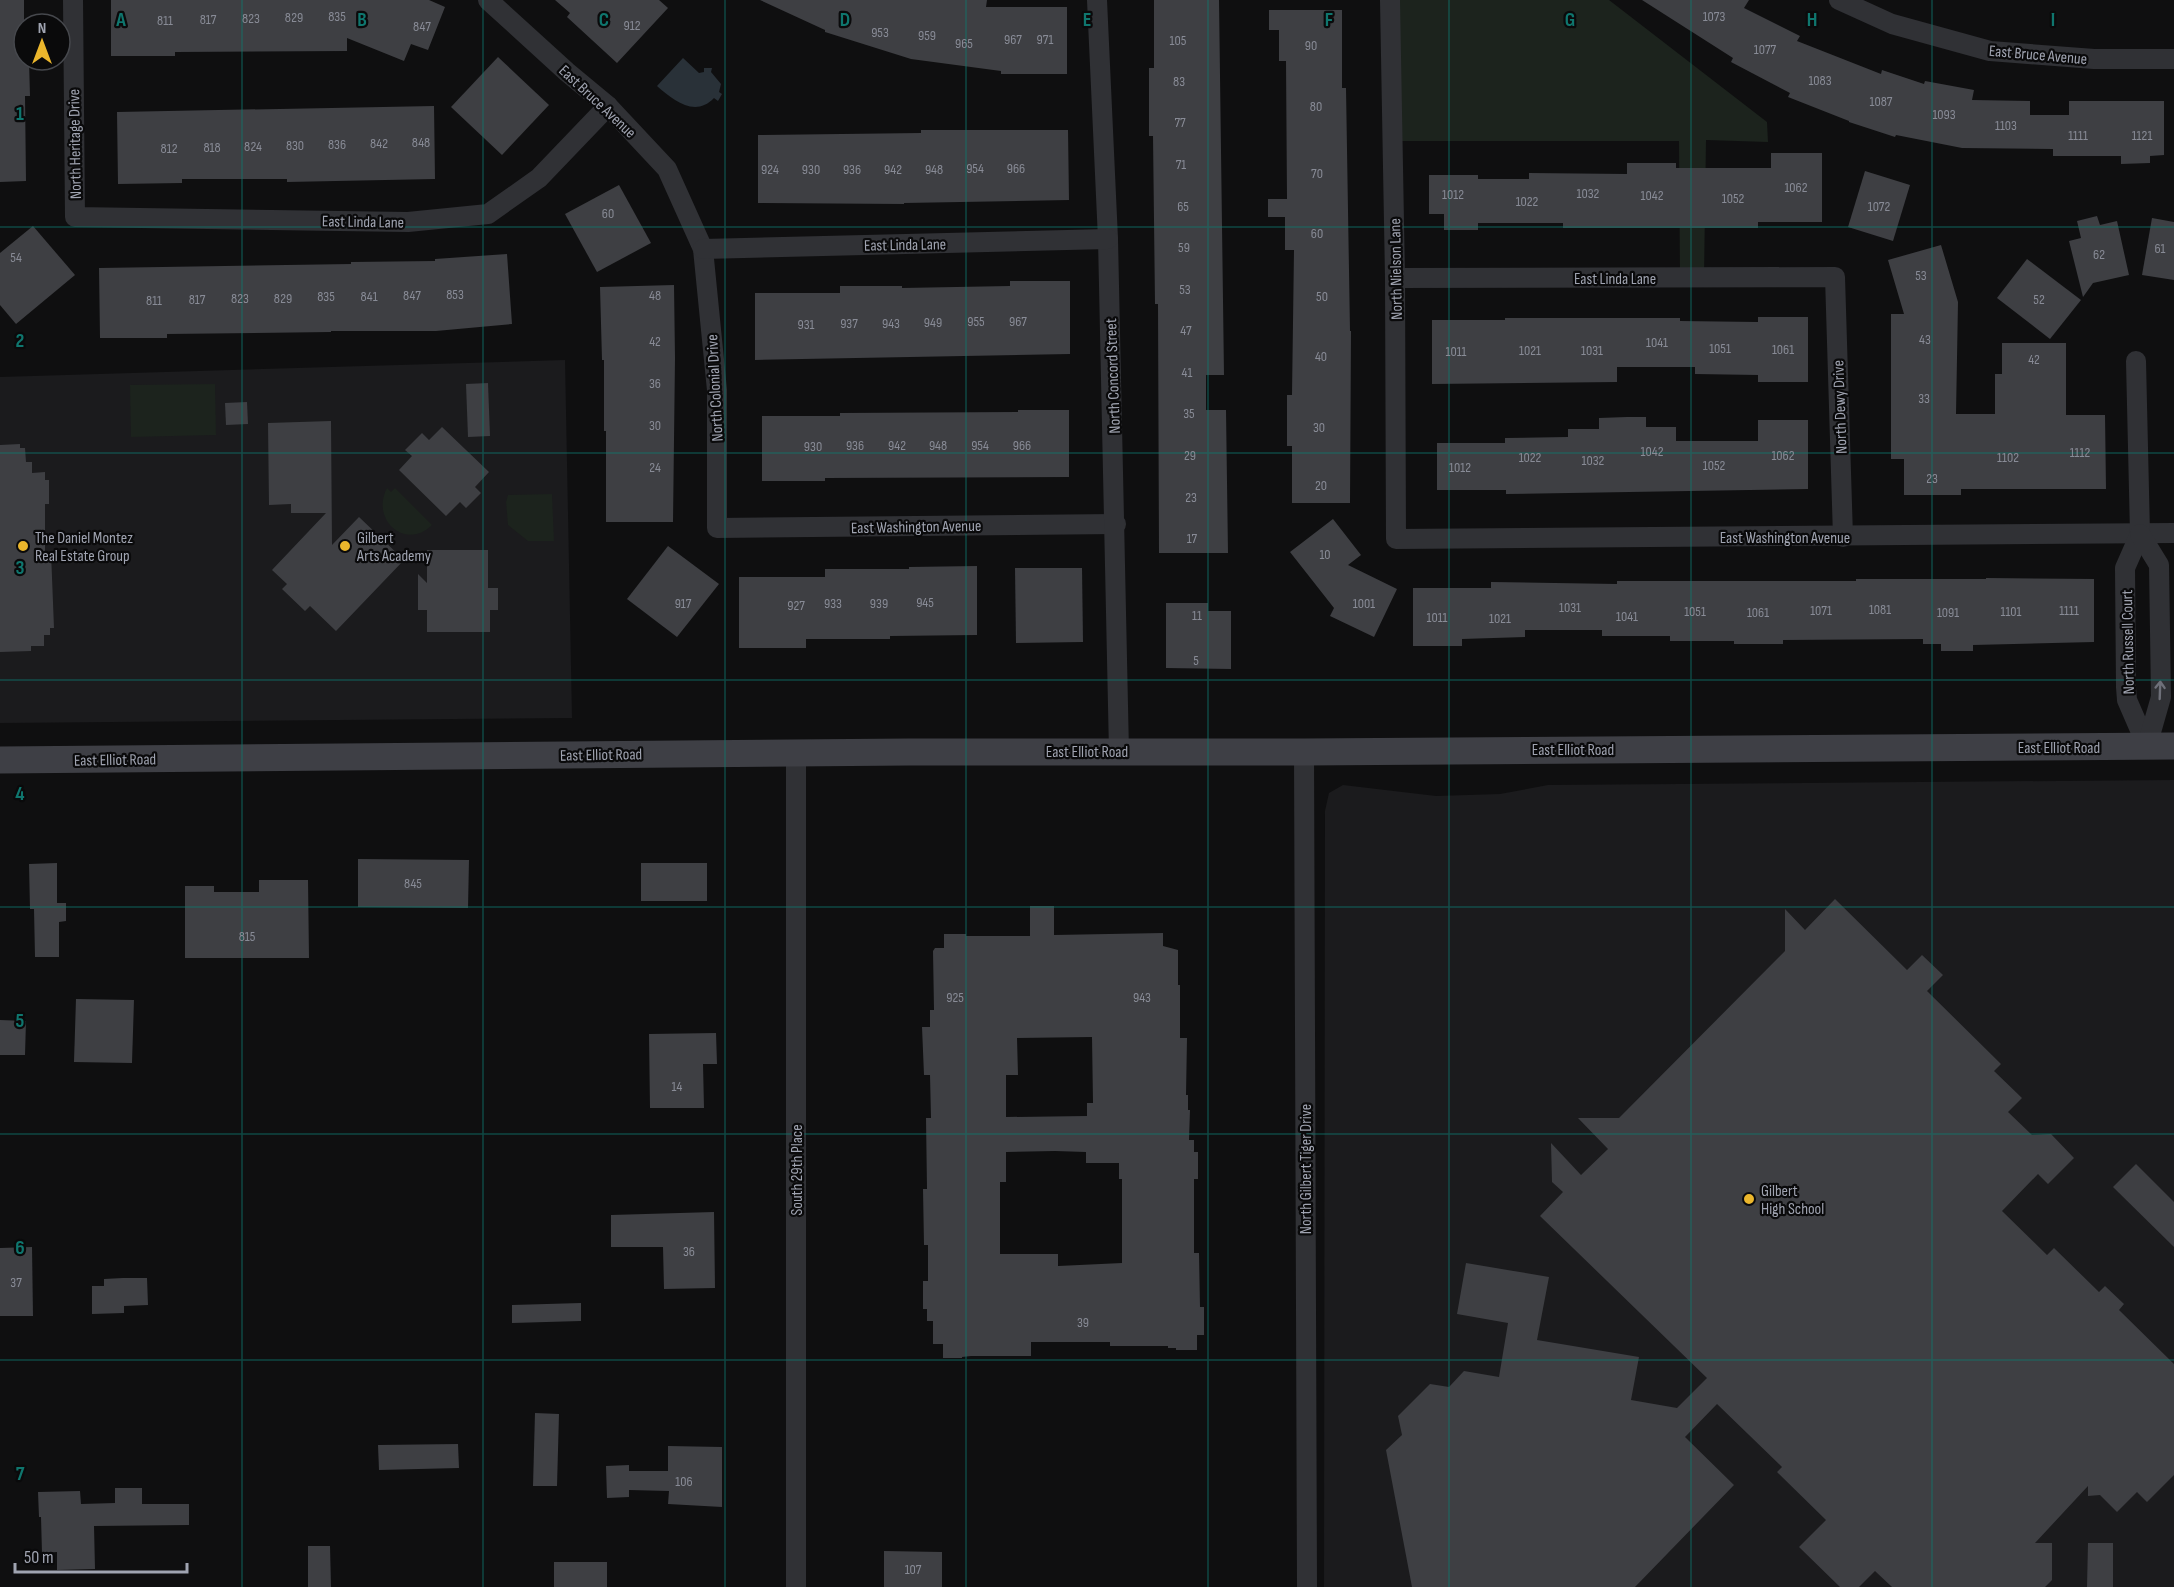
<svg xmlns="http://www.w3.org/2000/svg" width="2174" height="1587" font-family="'Sofia Sans Condensed',sans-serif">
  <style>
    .built { fill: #1b1b1d }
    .green { fill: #1c231d }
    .water { fill: #293138 }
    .building { fill: #3e3f43; fill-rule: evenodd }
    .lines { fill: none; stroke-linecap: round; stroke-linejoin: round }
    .street { stroke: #303135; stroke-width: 20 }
    .secondary { stroke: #3e3f45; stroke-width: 27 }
    .oneway { stroke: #6e7079 }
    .grid { fill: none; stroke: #0f766e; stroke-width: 1.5; stroke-opacity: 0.55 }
    .poi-dot { fill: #ebb62c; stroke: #0a0a0b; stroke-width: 2 }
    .labels { text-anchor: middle; stroke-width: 4.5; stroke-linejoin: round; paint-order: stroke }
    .number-label { font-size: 14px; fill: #888b96 }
    .street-label { font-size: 16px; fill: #a0a4b1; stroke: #0a0a0b }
    .poi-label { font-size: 16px; fill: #a0a4b1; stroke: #0a0a0b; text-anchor: start }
    .grid-label { font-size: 20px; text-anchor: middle; font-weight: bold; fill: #0f766e; stroke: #0a0a0b; stroke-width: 4.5; stroke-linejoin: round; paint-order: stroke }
  </style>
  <rect width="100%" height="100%" fill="#0f0f10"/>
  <g class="built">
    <polygon points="565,360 572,718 0,723 0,377"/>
    <polygon points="2174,780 2174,1587 1324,1587 1325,811 1329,793 1343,785 1436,796 1500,794 1548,785"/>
  </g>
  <g class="green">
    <polygon points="1390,0 1609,0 1767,122 1768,142 1706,140 1704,278 1680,278 1679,141 1393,141"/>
    <polygon points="215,384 216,435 131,437 130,385"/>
    <path d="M387,488L391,492L395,488L432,525C406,551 370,520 387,488Z"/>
    <polygon points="552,494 554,541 528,541 508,525 506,502 508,495"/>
  </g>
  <path class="water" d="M683,58L699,73L704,72V68H712L711,72L721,84L719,92L722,94L718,101L714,98C695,118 673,100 657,86Z"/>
  <g class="building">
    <polygon points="0,0 24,0 24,60 29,60 30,96 25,96 26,181 0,182"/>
    <polygon points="111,0 429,0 445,7 428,50 411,44 404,61 347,38 347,51 175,52 175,56 111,56"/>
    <polygon points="555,0 659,0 668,8 617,63 567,17 570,13"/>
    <polygon points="760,0 987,0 986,7 1067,7 1067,74 1001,74 1001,71 911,59 825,32 825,30"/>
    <polygon points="1154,0 1219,0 1224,375 1206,375 1206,410 1226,410 1228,553 1159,553 1158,304 1155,304 1153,136 1149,136 1149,68 1154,68"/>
    <polygon points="1642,0 1749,0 1744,8 1800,36 1797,41 1881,74 1882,70 1924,84 1925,81 1974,90 1972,100 2030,101 2030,115 2069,115 2069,101 2164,101 2164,155 2150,156 2150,163 2121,164 2121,156 2053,156 2053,149 1962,148 1896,135 1895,137 1849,122 1849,121 1788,97 1790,93 1731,62 1733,58"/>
    <polygon points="1269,10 1342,10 1342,88 1346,88 1350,331 1351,331 1350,503 1292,503 1292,446 1287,446 1287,395 1292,395 1294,250 1285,250 1285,217 1268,217 1268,199 1287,199 1286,61 1279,61 1279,30 1269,30"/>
    <polygon points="498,57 549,105 502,155 451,107"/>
    <polygon points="434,106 435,179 287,182 287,179 182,179 182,183 118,184 117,112"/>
    <polygon points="921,130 1068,130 1069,200 904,203 904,204 758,203 758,135 921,133"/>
    <polygon points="1771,153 1822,153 1822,222 1758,222 1758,228 1563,228 1563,223 1478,223 1478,230 1444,230 1444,214 1429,214 1429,175 1478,175 1478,179 1529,179 1529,173 1627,174 1627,163 1676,163 1676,168 1771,168"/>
    <polygon points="1865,171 1910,185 1893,241 1848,227"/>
    <polygon points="619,185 651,243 597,272 565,214"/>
    <polygon points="2097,216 2100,225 2117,221 2129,275 2093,283 2083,297 2069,241 2081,238 2077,221"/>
    <polygon points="2152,218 2174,222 2174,280 2142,275"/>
    <polygon points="33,226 75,275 16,324 0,305 0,253"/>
    <polygon points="1941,245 1958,302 1956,414 1995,414 1995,374 2002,374 2002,343 2066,343 2066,415 2105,415 2106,489 1961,489 1961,495 1904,495 1904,459 1891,459 1891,314 1904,314 1888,260"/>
    <polygon points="507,254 512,324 436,331 331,331 331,332 167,334 167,338 100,338 99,268 351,264 351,262 435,261 435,259"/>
    <polygon points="2027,259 2081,300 2050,339 1997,298"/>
    <polygon points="1010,281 1070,281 1070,354 755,360 755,293 840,293 840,286 902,286 902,288 1010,286"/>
    <polygon points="674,285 675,358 673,522 606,522 606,431 604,431 604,360 602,360 600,287"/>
    <polygon points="1758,317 1808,317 1808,382 1758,382 1758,375 1695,374 1695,367 1617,367 1617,382 1432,384 1432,320 1505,320 1505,318 1680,318 1680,321 1758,322"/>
    <polygon points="488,383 490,436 468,437 466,384"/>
    <polygon points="247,402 248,424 226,425 225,403"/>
    <polygon points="1018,410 1069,410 1069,477 825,478 825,481 762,481 762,416 840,416 840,413 1018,412"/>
    <polygon points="1627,417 1646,417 1646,427 1676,427 1676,441 1758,441 1758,420 1808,420 1808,489 1506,494 1506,490 1437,490 1437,443 1505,443 1505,438 1568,437 1568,429 1599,429 1599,418"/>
    <polygon points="331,421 332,545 359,517 404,560 336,631 310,606 305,611 282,589 287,584 272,570 326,513 291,513 291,504 269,505 268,423"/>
    <polygon points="442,427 489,472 475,487 481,493 466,508 460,502 446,516 399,470 412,456 405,450 422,433 429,440"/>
    <polygon points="20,444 20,448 25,448 26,462 32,462 32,473 45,472 45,480 49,480 49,504 45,504 45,552 51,552 54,628 50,628 50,635 44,635 44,646 31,646 31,651 0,652 0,445"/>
    <polygon points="1333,519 1361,555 1348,565 1397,589 1374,637 1330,616 1334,608 1290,552"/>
    <polygon points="668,546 719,584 677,637 627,599"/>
    <polygon points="427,550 488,550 488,588 498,588 498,610 490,610 490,632 427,632 427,610 418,610 418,574 427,583"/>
    <polygon points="977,566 977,635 890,636 890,639 806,639 806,648 739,648 739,577 825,577 825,569 909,569 909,567"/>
    <polygon points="1015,568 1082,568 1083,642 1016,643"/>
    <polygon points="1986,578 2094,579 2094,642 1973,645 1973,651 1941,651 1941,644 1923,644 1923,639 1783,640 1783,644 1734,644 1734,641 1670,641 1670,636 1602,636 1602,630 1525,630 1525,637 1462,639 1462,646 1413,646 1413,588 1491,588 1491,582 1617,584 1617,581 1856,581 1856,579 1986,579"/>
    <polygon points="1166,603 1208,603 1208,611 1231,611 1231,669 1166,668"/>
    <polygon points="358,859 469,860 468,908 358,907"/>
    <polygon points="57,863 57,903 66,903 66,921 59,922 59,957 35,957 34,909 30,909 29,864"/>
    <rect x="641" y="863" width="66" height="38"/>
    <polygon points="259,880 308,880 309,958 185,958 185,886 214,886 214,892 259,892"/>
    <polygon points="1835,899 1907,970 1922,955 1943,975 1927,991 2001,1064 1994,1071 2022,1098 2008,1112 2032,1135 2051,1134 2074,1158 2048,1184 2038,1174 2002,1211 2047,1255 2054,1248 2099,1292 2105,1286 2124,1304 2119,1310 2174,1364 2174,1475 2147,1502 2137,1492 2117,1512 2100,1495 2088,1496 2088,1486 2035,1543 2052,1543 2052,1580 2045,1587 1892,1587 1875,1571 1859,1587 1840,1587 1799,1547 1826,1520 1777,1472 1782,1467 1717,1404 1685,1437 1734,1485 1635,1587 1412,1587 1386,1450 1402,1435 1398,1416 1430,1384 1449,1387 1464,1371 1499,1377 1508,1323 1457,1314 1466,1263 1549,1277 1537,1340 1639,1357 1631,1400 1677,1408 1707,1378 1540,1216 1563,1192 1552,1182 1551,1143 1581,1175 1608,1149 1578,1118 1619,1118 1785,951 1785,909 1805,930"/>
    <path d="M1030,906H1054V935L1163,933V946L1178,950V985H1180V1038H1187L1186,1095H1188V1110H1190L1189,1140H1194V1152H1198V1179H1194V1253H1199L1200,1307H1204V1335H1197V1350H1176V1348H1168V1346H1110V1342H1031V1356H971L962,1357V1358H943V1344H933V1321H927V1309H923V1281H928V1245H924L923,1189H927L926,1118H931L930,1075H924L922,1027H930V1010H934L933,951L935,948H944V934H966V936H1030ZM1092,1037L1093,1103H1087V1116L1006,1117V1075H1018L1017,1038ZM1055,1151L1086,1152V1163H1119V1179H1122V1263L1058,1266V1254H1000V1182H1006V1152Z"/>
    <polygon points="76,999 134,1000 132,1063 74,1062"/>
    <polygon points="0,1020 26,1021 25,1055 0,1055"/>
    <polygon points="716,1033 717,1064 703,1064 704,1108 650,1108 649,1034"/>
    <polygon points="2136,1164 2174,1202 2174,1247 2113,1187"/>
    <polygon points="714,1212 715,1288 664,1289 663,1247 611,1247 611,1215"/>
    <polygon points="32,1247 33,1316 0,1316 0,1248"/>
    <polygon points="123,1278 147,1278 148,1305 124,1306 124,1313 92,1314 92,1286 104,1286 104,1279"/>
    <polygon points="581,1303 581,1321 512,1323 512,1305"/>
    <polygon points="535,1413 559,1414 557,1486 533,1486"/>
    <polygon points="458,1444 459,1468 379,1470 378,1445"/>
    <polygon points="668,1446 722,1447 722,1507 668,1504 669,1491 629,1490 629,1497 607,1498 606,1466 629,1465 629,1471 668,1471"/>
    <polygon points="115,1488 142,1488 142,1504 189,1504 189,1525 94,1526 95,1569 57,1570 57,1552 42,1553 41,1517 39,1517 38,1492 80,1491 81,1504 115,1503"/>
    <polygon points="2088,1543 2113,1543 2113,1587 2087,1587"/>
    <polygon points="308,1546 330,1546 331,1587 308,1587"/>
    <polygon points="884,1551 942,1552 942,1587 884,1587"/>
    <rect x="554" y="1562" width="53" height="25"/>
  </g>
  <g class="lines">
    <g class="street">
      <polyline points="73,0 75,217 408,222 488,214 539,178 608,106"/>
      <polyline points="488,0 567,72 608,106 667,169 703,249 717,390 717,528 1116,524"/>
      <polyline points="1097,0 1108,239 1119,752"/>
      <polyline points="1390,0 1395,278 1396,539 2174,533"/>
      <polyline points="1839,0 1892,24 1990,51 2094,59 2174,59"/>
      <polyline points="703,249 1108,239"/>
      <polyline points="1395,278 1835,277 1843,537"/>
      <polyline points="2136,361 2140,534 2125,568 2126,687 2127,700 2147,746"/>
      <polyline points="2140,534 2159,565 2161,697 2147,746"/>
      <polyline points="796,752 796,1587"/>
      <polyline points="1304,752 1307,1587"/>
    </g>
    <polyline class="secondary" points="0,760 909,752 1304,752 2174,746"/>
  </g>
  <defs><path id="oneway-shaft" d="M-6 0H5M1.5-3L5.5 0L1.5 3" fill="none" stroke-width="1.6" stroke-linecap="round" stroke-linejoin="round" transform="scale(1.5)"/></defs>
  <use class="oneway" href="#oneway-shaft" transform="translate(2160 690) rotate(-88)"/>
  <path class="grid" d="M242,0V1587M483,0V1587M725,0V1587M966,0V1587M1208,0V1587M1449,0V1587M1691,0V1587M1932,0V1587M0,227H2174M0,453H2174M0,680H2174M0,907H2174M0,1134H2174M0,1360H2174"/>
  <g class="poi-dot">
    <circle cx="23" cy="546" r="6"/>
    <circle cx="345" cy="546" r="6"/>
    <circle cx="1749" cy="1199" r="6"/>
  </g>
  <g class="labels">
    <g class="number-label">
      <text x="337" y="21">835</text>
      <text x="1714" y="21">1073</text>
      <text x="294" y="22">829</text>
      <text x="251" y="23">823</text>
      <text x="208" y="24">817</text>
      <text x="165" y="25">811</text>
      <text x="632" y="30">912</text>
      <text x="422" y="31">847</text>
      <text x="880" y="37">953</text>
      <text x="927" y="40">959</text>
      <text x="1013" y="44">967</text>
      <text x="1045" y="44">971</text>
      <text x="1178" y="45">105</text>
      <text x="964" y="48">965</text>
      <text x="1311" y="50">90</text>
      <text x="1765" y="54">1077</text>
      <text x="1820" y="85">1083</text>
      <text x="1179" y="86">83</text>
      <text x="1881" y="106">1087</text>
      <text x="1316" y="111">80</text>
      <text x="1944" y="119">1093</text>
      <text x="1180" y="127">77</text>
      <text x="2006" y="130">1103</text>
      <text x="2078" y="140">1111</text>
      <text x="2142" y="140">1121</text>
      <text x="421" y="147">848</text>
      <text x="379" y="148">842</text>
      <text x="337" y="149">836</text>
      <text x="295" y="150">830</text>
      <text x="253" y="151">824</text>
      <text x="212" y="152">818</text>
      <text x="169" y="153">812</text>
      <text x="1181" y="169">71</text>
      <text x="975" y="173">954</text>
      <text x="1016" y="173">966</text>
      <text x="770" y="174">924</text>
      <text x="811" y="174">930</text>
      <text x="852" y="174">936</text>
      <text x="893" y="174">942</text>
      <text x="934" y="174">948</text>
      <text x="1317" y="178">70</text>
      <text x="1796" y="192">1062</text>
      <text x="1588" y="198">1032</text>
      <text x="1453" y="199">1012</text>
      <text x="1652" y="200">1042</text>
      <text x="1733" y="203">1052</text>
      <text x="1527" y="206">1022</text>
      <text x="1183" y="211">65</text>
      <text x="1879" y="211">1072</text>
      <text x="608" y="218">60</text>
      <text x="1317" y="238">60</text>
      <text x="1184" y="252">59</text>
      <text x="2160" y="253">61</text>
      <text x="2099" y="259">62</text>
      <text x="16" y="262">54</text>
      <text x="1921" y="280">53</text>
      <text x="1185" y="294">53</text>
      <text x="455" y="299">853</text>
      <text x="412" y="300">847</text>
      <text x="655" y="300">48</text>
      <text x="326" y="301">835</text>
      <text x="369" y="301">841</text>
      <text x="1322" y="301">50</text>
      <text x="240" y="303">823</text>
      <text x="283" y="303">829</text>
      <text x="197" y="304">817</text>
      <text x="2039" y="304">52</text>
      <text x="154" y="305">811</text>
      <text x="976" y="326">955</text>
      <text x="1018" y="326">967</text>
      <text x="933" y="327">949</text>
      <text x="849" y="328">937</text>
      <text x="891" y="328">943</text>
      <text x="806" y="329">931</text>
      <text x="1186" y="335">47</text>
      <text x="1925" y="344">43</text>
      <text x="655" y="346">42</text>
      <text x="1657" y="347">1041</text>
      <text x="1720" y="353">1051</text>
      <text x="1783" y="354">1061</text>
      <text x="1530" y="355">1021</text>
      <text x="1592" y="355">1031</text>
      <text x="1456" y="356">1011</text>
      <text x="1321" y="361">40</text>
      <text x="2034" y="364">42</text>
      <text x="1187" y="377">41</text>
      <text x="655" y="388">36</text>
      <text x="1924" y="403">33</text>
      <text x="1189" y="418">35</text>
      <text x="655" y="430">30</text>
      <text x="1319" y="432">30</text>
      <text x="855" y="450">936</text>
      <text x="897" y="450">942</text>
      <text x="938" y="450">948</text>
      <text x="980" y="450">954</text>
      <text x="1022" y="450">966</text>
      <text x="813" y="451">930</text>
      <text x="1652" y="456">1042</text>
      <text x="2080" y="457">1112</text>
      <text x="1190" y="460">29</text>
      <text x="1783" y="460">1062</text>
      <text x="1530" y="462">1022</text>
      <text x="2008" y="462">1102</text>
      <text x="1593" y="465">1032</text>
      <text x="1714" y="470">1052</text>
      <text x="655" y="472">24</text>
      <text x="1460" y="472">1012</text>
      <text x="1932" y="483">23</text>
      <text x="1321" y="490">20</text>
      <text x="1191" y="502">23</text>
      <text x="1192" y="543">17</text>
      <text x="1325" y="559">10</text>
      <text x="925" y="607">945</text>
      <text x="683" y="608">917</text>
      <text x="833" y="608">933</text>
      <text x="879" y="608">939</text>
      <text x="1364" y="608">1001</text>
      <text x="796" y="610">927</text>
      <text x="1570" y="612">1031</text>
      <text x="1880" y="614">1081</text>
      <text x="1821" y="615">1071</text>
      <text x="2069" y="615">1111</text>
      <text x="1695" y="616">1051</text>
      <text x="2011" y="616">1101</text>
      <text x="1758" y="617">1061</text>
      <text x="1948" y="617">1091</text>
      <text x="1197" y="620">11</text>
      <text x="1627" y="621">1041</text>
      <text x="1437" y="622">1011</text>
      <text x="1500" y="623">1021</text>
      <text x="1196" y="665">5</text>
      <text x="413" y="888">845</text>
      <text x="247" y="941">815</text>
      <text x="955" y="1002">925</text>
      <text x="1142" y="1002">943</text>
      <text x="677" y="1091">14</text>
      <text x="689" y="1256">36</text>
      <text x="16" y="1287">37</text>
      <text x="1083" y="1327">39</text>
      <text x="684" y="1486">106</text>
      <text x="913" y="1574">107</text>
    </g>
    <g class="street-label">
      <text transform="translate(2038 54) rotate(5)" y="6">East Bruce Avenue</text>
      <text transform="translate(598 101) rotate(43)" y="6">East Bruce Avenue</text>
      <text transform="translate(74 144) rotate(-91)" y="6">North Heritage Drive</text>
      <text transform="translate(363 221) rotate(1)" y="6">East Linda Lane</text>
      <text transform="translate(905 244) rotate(-1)" y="6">East Linda Lane</text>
      <text transform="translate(1395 269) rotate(-91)" y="6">North Nielson Lane</text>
      <text x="1615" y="284">East Linda Lane</text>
      <text transform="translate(1112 376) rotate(-92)" y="6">North Concord Street</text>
      <text transform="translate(714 388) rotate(-93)" y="6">North Colonial Drive</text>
      <text transform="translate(1839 407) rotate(-92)" y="6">North Dewy Drive</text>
      <text transform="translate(916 526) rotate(-1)" y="6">East Washington Avenue</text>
      <text x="1785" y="543">East Washington Avenue</text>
      <text transform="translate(2127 642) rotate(-91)" y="6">North Russell Court</text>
      <text x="2059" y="753">East Elliot Road</text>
      <text x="1573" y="755">East Elliot Road</text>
      <text x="1087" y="757">East Elliot Road</text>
      <text transform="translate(601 754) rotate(-1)" y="6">East Elliot Road</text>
      <text transform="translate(115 759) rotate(-1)" y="6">East Elliot Road</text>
      <text transform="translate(1305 1169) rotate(-90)" y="6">North Gilbert Tiger Drive</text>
      <text transform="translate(796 1170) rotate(-90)" y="6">South 29th Place</text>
    </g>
    <g class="poi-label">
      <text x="35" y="543">The Daniel Montez<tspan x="35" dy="18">Real Estate Group</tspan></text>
      <text x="357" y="543">Gilbert<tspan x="357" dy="18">Arts Academy</tspan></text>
      <text x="1761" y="1196">Gilbert<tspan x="1761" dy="18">High School</tspan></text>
    </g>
  </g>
  <g class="grid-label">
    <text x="121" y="26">A</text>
    <text x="362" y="26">B</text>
    <text x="604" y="26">C</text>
    <text x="845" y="26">D</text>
    <text x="1087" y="26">E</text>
    <text x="1329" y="26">F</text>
    <text x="1570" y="26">G</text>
    <text x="1812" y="26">H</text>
    <text x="2053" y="26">I</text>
    <text x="20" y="120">1</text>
    <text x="20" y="347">2</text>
    <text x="20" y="574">3</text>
    <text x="20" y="800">4</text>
    <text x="20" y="1027">5</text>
    <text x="20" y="1254">6</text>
    <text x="20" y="1480">7</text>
  </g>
  <g transform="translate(42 42)"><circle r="28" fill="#0a0a0b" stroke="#46484d" stroke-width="1.5"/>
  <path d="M0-4.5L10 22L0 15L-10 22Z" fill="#ebb62c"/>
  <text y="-9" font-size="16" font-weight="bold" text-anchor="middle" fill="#a0a4b1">N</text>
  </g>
  <path d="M15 1563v9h172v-9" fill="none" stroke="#a0a4b1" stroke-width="3"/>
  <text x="24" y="1563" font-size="18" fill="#a0a4b1" stroke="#0a0a0b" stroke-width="4.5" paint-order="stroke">50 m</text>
</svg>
